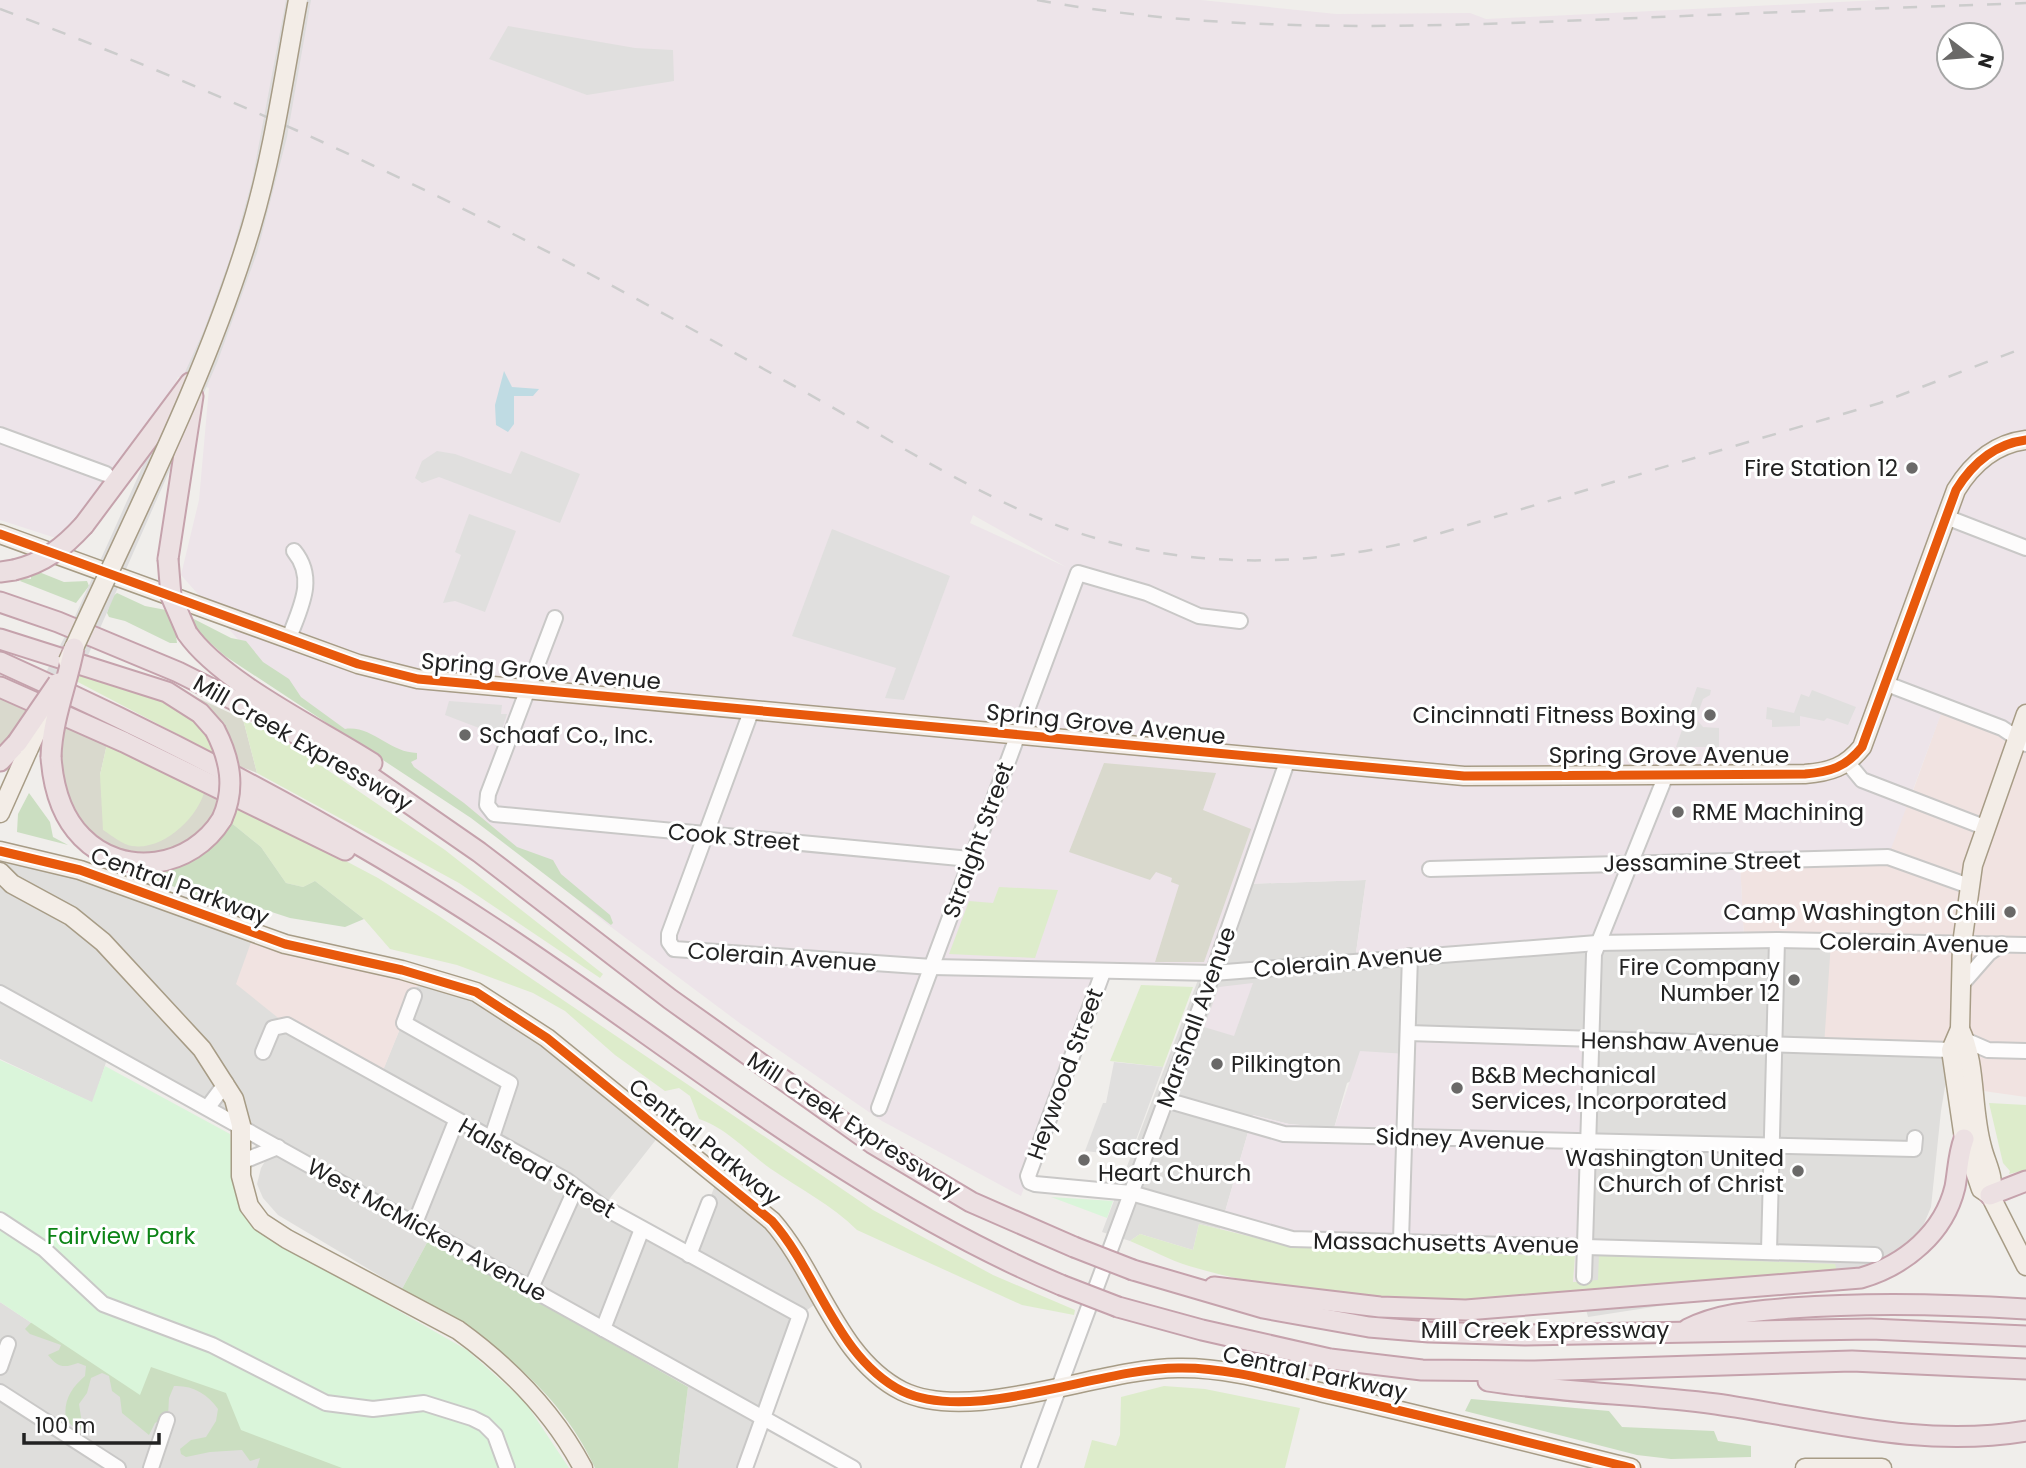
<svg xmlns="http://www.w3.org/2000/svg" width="2026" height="1468" font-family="Poppins,sans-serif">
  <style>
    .residential { fill: #dfdedc }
    .commercial { fill: #f1e3e1 }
    .industrial { fill: #ede4e9; fill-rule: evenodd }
    .construction { fill: #d9d9cd }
    .grass { fill: #ddeccb }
    .forest { fill: #cbdec1 }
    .park { fill: #daf5da }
    .parking { fill: #e0dfde }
    .water { fill: #bfdbe3 }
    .pier { fill: #dedddd }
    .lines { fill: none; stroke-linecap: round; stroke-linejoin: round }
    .minor-casing { stroke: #c9c8c7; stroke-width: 18 }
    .major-casing { stroke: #a79c86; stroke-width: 21 }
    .highway-casing { stroke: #c5a2ac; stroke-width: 23 }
    .minor { stroke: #fdfcfc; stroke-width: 14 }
    .major { stroke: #f3ede7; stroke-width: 18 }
    .highway { stroke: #ece0e2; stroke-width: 19 }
    .rail { stroke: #ccc; stroke-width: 2.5; stroke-dasharray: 14 14; stroke-linecap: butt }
    .major-bridge-casing { stroke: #a79c86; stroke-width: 21; stroke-linecap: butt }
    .highway-bridge-casing { stroke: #c5a2ac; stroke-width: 23; stroke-linecap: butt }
    .major-bridge { stroke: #f3ede7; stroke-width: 18 }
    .highway-bridge { stroke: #ece0e2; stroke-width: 19 }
    .cycleway-casing { stroke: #fff; stroke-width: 13 }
    .cycleway { stroke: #e8590c; stroke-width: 9 }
    .poi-dot { fill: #6a6968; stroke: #fff; stroke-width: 2.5 }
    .labels { text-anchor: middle; stroke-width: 6; stroke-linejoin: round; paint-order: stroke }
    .poi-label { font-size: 23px; fill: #222; stroke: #fff; text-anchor: end }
    .street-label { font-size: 23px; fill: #222; stroke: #fff }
    .park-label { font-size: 23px; fill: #0c8416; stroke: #fff }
  </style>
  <rect width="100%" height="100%" fill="#f0eeeb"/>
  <g class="residential">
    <polygon points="0,851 254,934 380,1077 422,975 476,992 662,1132 603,1207 689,1255 718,1177 772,1221 824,1298 800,1315 745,1468 678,1468 688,1387 429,1239 402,1289 278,1215 263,1198 257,1184 261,1168 270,1153 241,1137 241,1125 108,1056 93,1103 0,1059"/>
    <polygon points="1366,880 1355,960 1831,941 1951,1050 1941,1111 1931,1207 1916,1243 1838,1288 1672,1304 1588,1317 1583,1298 1586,1246 1407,1054 1347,1083 1334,1128 1289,1124 1253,1115 1220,1229 1199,1224 1193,1250 1140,1234 1130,1241 1102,1232 1201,972 1244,884"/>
    <polygon points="0,1302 140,1395 151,1367 227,1393 342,1468 0,1468"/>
  </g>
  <g class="commercial">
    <polygon points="1944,705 2026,744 2026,1097 1955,1087 1951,1050 1824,1046 1831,942 1744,941 1740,861 1910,799"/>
    <polygon points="254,934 422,975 380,1078 287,1025 236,984"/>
  </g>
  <g class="industrial">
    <path d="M0,0H1201L1336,14L1470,13L1486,19L1880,0H2026V744L1944,706L1888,857L1740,861L1744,941L1355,960L1366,880L1244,884L1213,973H1103L1021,1196L882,1121L741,1024L607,924L489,827L280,687L181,575L199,500L209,388L178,377L161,417L77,522L59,539L0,520ZM1949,35H1991V77H1949ZM973,515L1066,567L970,523Z"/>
    <polygon points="1253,983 1234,1036 1204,1027 1219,987"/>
    <polygon points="1408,1033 1591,1040 1584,1281 1573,1282 1575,1257 1294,1247 1220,1229 1253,1115 1289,1124 1334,1128 1360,1051 1407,1054"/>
  </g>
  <g class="construction">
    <polygon points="185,692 243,719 257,773 234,764 227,737 216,717"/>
    <polygon points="0,694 29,706 0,752"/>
    <polygon points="60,725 107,744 100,775 205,789 222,798 206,831 173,852 142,856 110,849 94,836 70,807 59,775"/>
    <polygon points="1104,763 1216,773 1203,810 1251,829 1204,962 1155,962 1179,885 1171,882 1172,878 1156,872 1150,880 1069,852"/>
  </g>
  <g class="grass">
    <path d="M80,671C129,686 205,697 219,756L76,681Z"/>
    <polygon points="243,719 279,737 445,850 603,974 600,978 459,883 257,773"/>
    <path d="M107,744L205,789C199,817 163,851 132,846C123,845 111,835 103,830L100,775Z"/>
    <path d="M236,803L378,878L439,916L873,1210L993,1275L1075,1310L1074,1315L1022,1305L857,1230C832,1205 800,1189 771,1169C747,1152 728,1129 699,1119L690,1096L679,1088L665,1091L615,1055L565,1011L533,993L457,965L390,949L364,919L315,881L303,887L286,883L261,847L229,821Z"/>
    <polygon points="999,887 1058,890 1035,958 949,954 969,901 993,903"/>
    <polygon points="1141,985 1193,987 1163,1067 1110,1061"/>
    <polygon points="1989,1103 2026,1105 2026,1170 2009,1174 2010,1171 2003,1163"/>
    <path d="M1199,1224L1294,1247L1575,1256L1573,1282L1598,1280L1599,1255L1835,1264L1838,1274C1623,1290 1399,1328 1189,1266C1169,1260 1150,1249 1130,1241L1140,1234L1193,1250Z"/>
    <polygon points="1164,1386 1205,1389 1300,1408 1285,1468 1084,1468 1092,1440 1116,1446 1120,1435 1121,1397"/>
  </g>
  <g class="forest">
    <polygon points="34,570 64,582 87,581 89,586 76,603 20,581 22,578 31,579 31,573"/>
    <polygon points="117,593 145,606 166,610 175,629 177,643 170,643 125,621 109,617 107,613 112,597"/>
    <path d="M190,617L231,638L246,641L263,662L289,679L301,697L345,729C372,725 390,753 417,753V759L411,762L414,767L464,803L517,847L553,860L561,874L610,915L613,923L611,925L471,818L225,656L189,624Z"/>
    <polygon points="29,793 50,822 53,837 68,845 17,832 18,814"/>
    <path d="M229,821L261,847L286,883L303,887L315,881L364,919L345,927L290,918L235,900L224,905L128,870C177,871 199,860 229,821Z"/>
    <path d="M429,1239L688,1387L678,1468H595C556,1383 481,1333 402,1289Z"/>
    <path d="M42,1311L429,1468H257L260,1458L250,1461L242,1450L210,1452L186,1457L181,1454L180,1449L191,1440L206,1437L216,1421L218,1409C208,1394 192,1385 174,1386L169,1398L168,1416L155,1423L149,1435L122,1413L120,1397L112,1391L109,1376L102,1373L91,1378L87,1393L79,1404L83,1430L76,1429L66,1420C63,1401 71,1388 85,1376L86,1366L78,1363C64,1368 58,1368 48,1355L59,1350L61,1345L30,1334L25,1329Z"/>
    <polygon points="1471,1399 1609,1411 1622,1427 1714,1431 1718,1441 1751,1446 1751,1457 1671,1459 1637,1455 1465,1411"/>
  </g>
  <g class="park">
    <polygon points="0,1060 92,1102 105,1066 230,1134 236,1198 267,1236 467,1350 525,1402 569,1468 342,1468 241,1430 226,1393 151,1367 140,1395 0,1302"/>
    <polygon points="1051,1197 1113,1201 1107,1218"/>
  </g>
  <g class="parking">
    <polygon points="508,26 635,48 673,50 674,81 587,95 489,59"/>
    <polygon points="437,451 455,454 511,474 521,451 580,474 560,523 439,477 422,483 415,478 422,461"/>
    <polygon points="469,514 516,531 485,612 455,601 443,603 461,555 455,552"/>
    <polygon points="832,529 950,576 904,700 885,698 896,668 792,636"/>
    <polygon points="1697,687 1711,690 1710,695 1703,699 1696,719 1703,727 1719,728 1719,747 1676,747"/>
    <polygon points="1812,690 1856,707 1848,725 1827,718 1824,721 1800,716 1800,726 1772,727 1772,720 1766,719 1767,707 1794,713 1801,694 1809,697"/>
    <polygon points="449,701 502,705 501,714 507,714 500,736 445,715"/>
    <polygon points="1114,1062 1163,1067 1130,1156 1085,1151 1103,1103 1106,1103"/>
  </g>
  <polygon class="water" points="504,371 512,387 539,389 533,396 514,396 514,424 508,432 496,425 495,405"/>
  <polygon class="pier" points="286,0 311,0 287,137 257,253 217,363 67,703 57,759 10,740 72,623 204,330 232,253 252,181"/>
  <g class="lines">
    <g class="minor-casing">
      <g id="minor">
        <polyline points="0,435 106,474"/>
        <polyline points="1946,517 2026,548"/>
        <polyline points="555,618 488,794 487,805 494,814 970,859"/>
        <path d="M289,638C300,608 317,579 294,551"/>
        <polyline points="1887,684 2002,728 2026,744"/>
        <polyline points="752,709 669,934 669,942 674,949 932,967 1213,973 1597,943 1777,940 2026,945"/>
        <polyline points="1848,763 1862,780 1984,827"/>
        <polyline points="1430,869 1888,857 1969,886"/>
        <polyline points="1103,972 1028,1176 1030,1182 1035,1184 1131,1193 1292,1239 1875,1255"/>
        <polyline points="1961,985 1989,953 2002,944"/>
        <polyline points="0,993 853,1468"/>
        <polyline points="414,996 404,1023 510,1083 491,1140"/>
        <polyline points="1408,1033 1951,1050"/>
        <polyline points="1965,1040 1988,1050 2026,1051"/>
        <polyline points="263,1052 273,1028 287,1025 566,1180 603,1207 800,1315 745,1468"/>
        <polyline points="1166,1100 1284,1134 1914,1149 1915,1138"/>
        <polyline points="208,1107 226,1083"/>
        <polyline points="879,1108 1078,573 1147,593 1199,616 1240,621"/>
        <polyline points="241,1162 278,1147"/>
        <polyline points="0,1220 44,1249 103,1304 212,1345 326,1403 373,1409 424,1403 472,1418 484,1424 495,1435 507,1468"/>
        <polyline points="415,1223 456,1121"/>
        <polyline points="1401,1240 1410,956"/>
        <polyline points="1769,1251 1777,940"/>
        <polyline points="689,1255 709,1203"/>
        <polyline points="1584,1277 1594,954 1666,775"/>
        <polyline points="531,1288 575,1190"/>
        <polyline points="603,1329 642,1229"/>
        <polyline points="0,1367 8,1344"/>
        <polyline points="0,1392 118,1468"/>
        <polyline points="151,1468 167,1420"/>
        <polyline points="1029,1468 1213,973 1287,762"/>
      </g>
    </g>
    <g class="major-casing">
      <g id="major">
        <path d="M0,534L358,664L418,679L1464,776L1805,774C1830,772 1846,767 1862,747L1956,490C1972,464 1994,444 2026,440"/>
        <polyline points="2026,714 1973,865 1962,944 1960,1029 1951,1050 1964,1139 1981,1189 1990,1195 2026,1266"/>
        <polyline points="0,813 29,748"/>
        <path d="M0,851L80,870L285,944L402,970L476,992L547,1038L772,1221C818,1273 837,1358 902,1391C972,1425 1100,1368 1178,1368C1228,1367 1280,1383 1328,1394C1430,1417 1530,1443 1631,1468"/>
        <path d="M0,872L12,884L71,916L103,942L202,1049L234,1099L241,1125V1176L249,1206L261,1222L287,1239L458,1330C509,1367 553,1411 583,1468"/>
        <path d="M1960,1029C1977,1065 1971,1108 1982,1147C1986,1164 1996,1178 1990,1195"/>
        <polyline points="1805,1468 1882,1468"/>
      </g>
    </g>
    <g class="highway-casing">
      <g id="highway">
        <polyline points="84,525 190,383"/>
        <polyline points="168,559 193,396"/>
        <polyline points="0,572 14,570"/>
        <polyline points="0,602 58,622 178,672 256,711 368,775 479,852 670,999 872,1143 971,1202 1074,1247"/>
        <path d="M187,633C221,682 319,729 372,763"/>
        <polyline points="0,639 167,692 200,713 215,730"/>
        <path d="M0,662C171,739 339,826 495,929C681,1052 854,1198 1061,1285"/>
        <polyline points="0,687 124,742 345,850"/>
        <path d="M51,757C53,785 61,816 82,837C123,879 192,868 222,819"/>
        <polyline points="0,761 17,743"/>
        <polyline points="1990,1195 2026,1181"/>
        <polyline points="1133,1270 1263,1308 1369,1327 1429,1332 1525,1335 1871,1329 2026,1336"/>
        <path d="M1214,1287L1380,1307L1466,1310L1861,1278C1905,1265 1944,1233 1955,1187C1958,1171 1958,1155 1964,1139"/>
        <polyline points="1118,1307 1202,1330 1330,1359 1422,1370 1535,1371 1852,1361 2026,1369"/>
        <path d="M1688,1329C1719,1313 1756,1311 1791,1308C1870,1302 1948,1304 2026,1309"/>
        <path d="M1488,1381C1564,1393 1640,1394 1716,1404C1820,1419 1920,1449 2026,1431"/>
      </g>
    </g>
    <use href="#minor" class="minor"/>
    <use href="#major" class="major"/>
    <use href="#highway" class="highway"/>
    <g class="rail">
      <path d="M1037,0C1228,35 1420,27 1613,19C1751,13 1888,8 2026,3"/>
      <path d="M0,9C177,75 349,150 517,236C623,290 726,348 830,406C895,443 959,483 1027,513C1150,568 1284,572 1414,541L1880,403L2026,347"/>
    </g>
    <g class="major-bridge-casing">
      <g id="major-bridge">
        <path d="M68,661C132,519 206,378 251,228C273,154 284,76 298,0"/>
        <polyline points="29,748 45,712"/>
      </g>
    </g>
    <g class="highway-bridge-casing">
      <g id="highway-bridge">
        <polyline points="168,559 171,596 187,633"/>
        <path d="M14,570C44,563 64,547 84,525"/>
        <path d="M215,730C230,759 236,788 222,819"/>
        <polyline points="17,743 58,683"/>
        <path d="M51,757C52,719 67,685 74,648"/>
        <polyline points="1074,1247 1133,1270"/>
        <polyline points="1061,1285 1118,1307"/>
      </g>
    </g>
    <use href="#major-bridge" class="major-bridge"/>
    <use href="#highway-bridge" class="highway-bridge"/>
    <g class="cycleway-casing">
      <g id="cycleway">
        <path d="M0,534L358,664L418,679L1464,776L1805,774C1830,772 1846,767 1862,747L1956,490C1972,464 1994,444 2026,440"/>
        <path d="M0,851L80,870L285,944L402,970L476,992L547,1038L772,1221C818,1273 837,1358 902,1391C972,1425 1100,1368 1178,1368C1228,1367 1280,1383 1328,1394C1430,1417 1530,1443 1631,1468"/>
      </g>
    </g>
    <use href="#cycleway" class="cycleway"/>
  </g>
  <g class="poi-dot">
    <circle cx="1912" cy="468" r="7"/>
    <circle cx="1710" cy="715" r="7"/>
    <circle cx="465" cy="735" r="7"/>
    <circle cx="1678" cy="812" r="7"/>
    <circle cx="2010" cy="912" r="7"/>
    <circle cx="1794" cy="980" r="7"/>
    <circle cx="1217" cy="1064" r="7"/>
    <circle cx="1457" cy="1088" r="7"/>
    <circle cx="1084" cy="1160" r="7"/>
    <circle cx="1798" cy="1171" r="7"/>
  </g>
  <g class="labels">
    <g class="poi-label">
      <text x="1898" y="476">Fire Station 12</text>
      <text x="1696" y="723">Cincinnati Fitness Boxing</text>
      <text x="479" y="743" text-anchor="start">Schaaf Co., Inc.</text>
      <text x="1692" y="820" text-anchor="start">RME Machining</text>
      <text x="1996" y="920">Camp Washington Chili</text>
      <text x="1780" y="975">Fire Company<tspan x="1780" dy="26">Number 12</tspan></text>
      <text x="1231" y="1072" text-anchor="start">Pilkington</text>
      <text x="1471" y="1083" text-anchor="start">B&amp;B Mechanical<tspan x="1471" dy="26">Services, Incorporated</tspan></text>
      <text x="1098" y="1155" text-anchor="start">Sacred<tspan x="1098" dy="26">Heart Church</tspan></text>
      <text x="1784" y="1166">Washington United<tspan x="1784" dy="26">Church of Christ</tspan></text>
    </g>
    <g class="street-label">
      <text transform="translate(541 671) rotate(5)" y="8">Spring Grove Avenue</text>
      <text transform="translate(1106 724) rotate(6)" y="8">Spring Grove Avenue</text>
      <text transform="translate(303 743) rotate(30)" y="8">Mill Creek Expressway</text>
      <text x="1669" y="763">Spring Grove Avenue</text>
      <text transform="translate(734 837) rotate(5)" y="8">Cook Street</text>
      <text transform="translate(978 840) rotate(-70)" y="8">Straight Street</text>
      <text transform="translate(1702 862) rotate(-1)" y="8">Jessamine Street</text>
      <text transform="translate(180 886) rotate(20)" y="8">Central Parkway</text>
      <text transform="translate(1914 943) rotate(1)" y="8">Colerain Avenue</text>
      <text transform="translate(782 957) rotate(4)" y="8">Colerain Avenue</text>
      <text transform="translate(1348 961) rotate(-5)" y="8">Colerain Avenue</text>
      <text transform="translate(1196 1017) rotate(-70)" y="8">Marshall Avenue</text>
      <text transform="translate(1680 1042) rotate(1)" y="8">Henshaw Avenue</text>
      <text transform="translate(1065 1074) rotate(-70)" y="8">Heywood Street</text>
      <text transform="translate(854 1125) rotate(33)" y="8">Mill Creek Expressway</text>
      <text transform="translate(1460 1139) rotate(2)" y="8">Sidney Avenue</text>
      <text transform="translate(705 1142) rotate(39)" y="8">Central Parkway</text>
      <text transform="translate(537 1168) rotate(30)" y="8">Halstead Street</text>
      <text transform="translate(427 1230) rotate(29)" y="8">West McMicken Avenue</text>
      <text transform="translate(1446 1243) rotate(1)" y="8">Massachusetts Avenue</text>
      <text x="1545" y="1338">Mill Creek Expressway</text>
      <text transform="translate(1315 1373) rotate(12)" y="8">Central Parkway</text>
    </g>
    <g class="park-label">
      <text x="121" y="1244">Fairview Park</text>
    </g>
  </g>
  <g transform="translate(1970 56) rotate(106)"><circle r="33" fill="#ffffff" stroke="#a7a7a7" stroke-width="2"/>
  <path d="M0-5L12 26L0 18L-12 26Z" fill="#6a6968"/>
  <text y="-10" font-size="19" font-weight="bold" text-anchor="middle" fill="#222222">N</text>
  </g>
  <path d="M24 1433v10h135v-10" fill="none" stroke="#222222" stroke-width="3.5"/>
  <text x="35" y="1433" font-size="21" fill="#222222" stroke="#ffffff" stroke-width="5" paint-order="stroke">100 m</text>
</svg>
